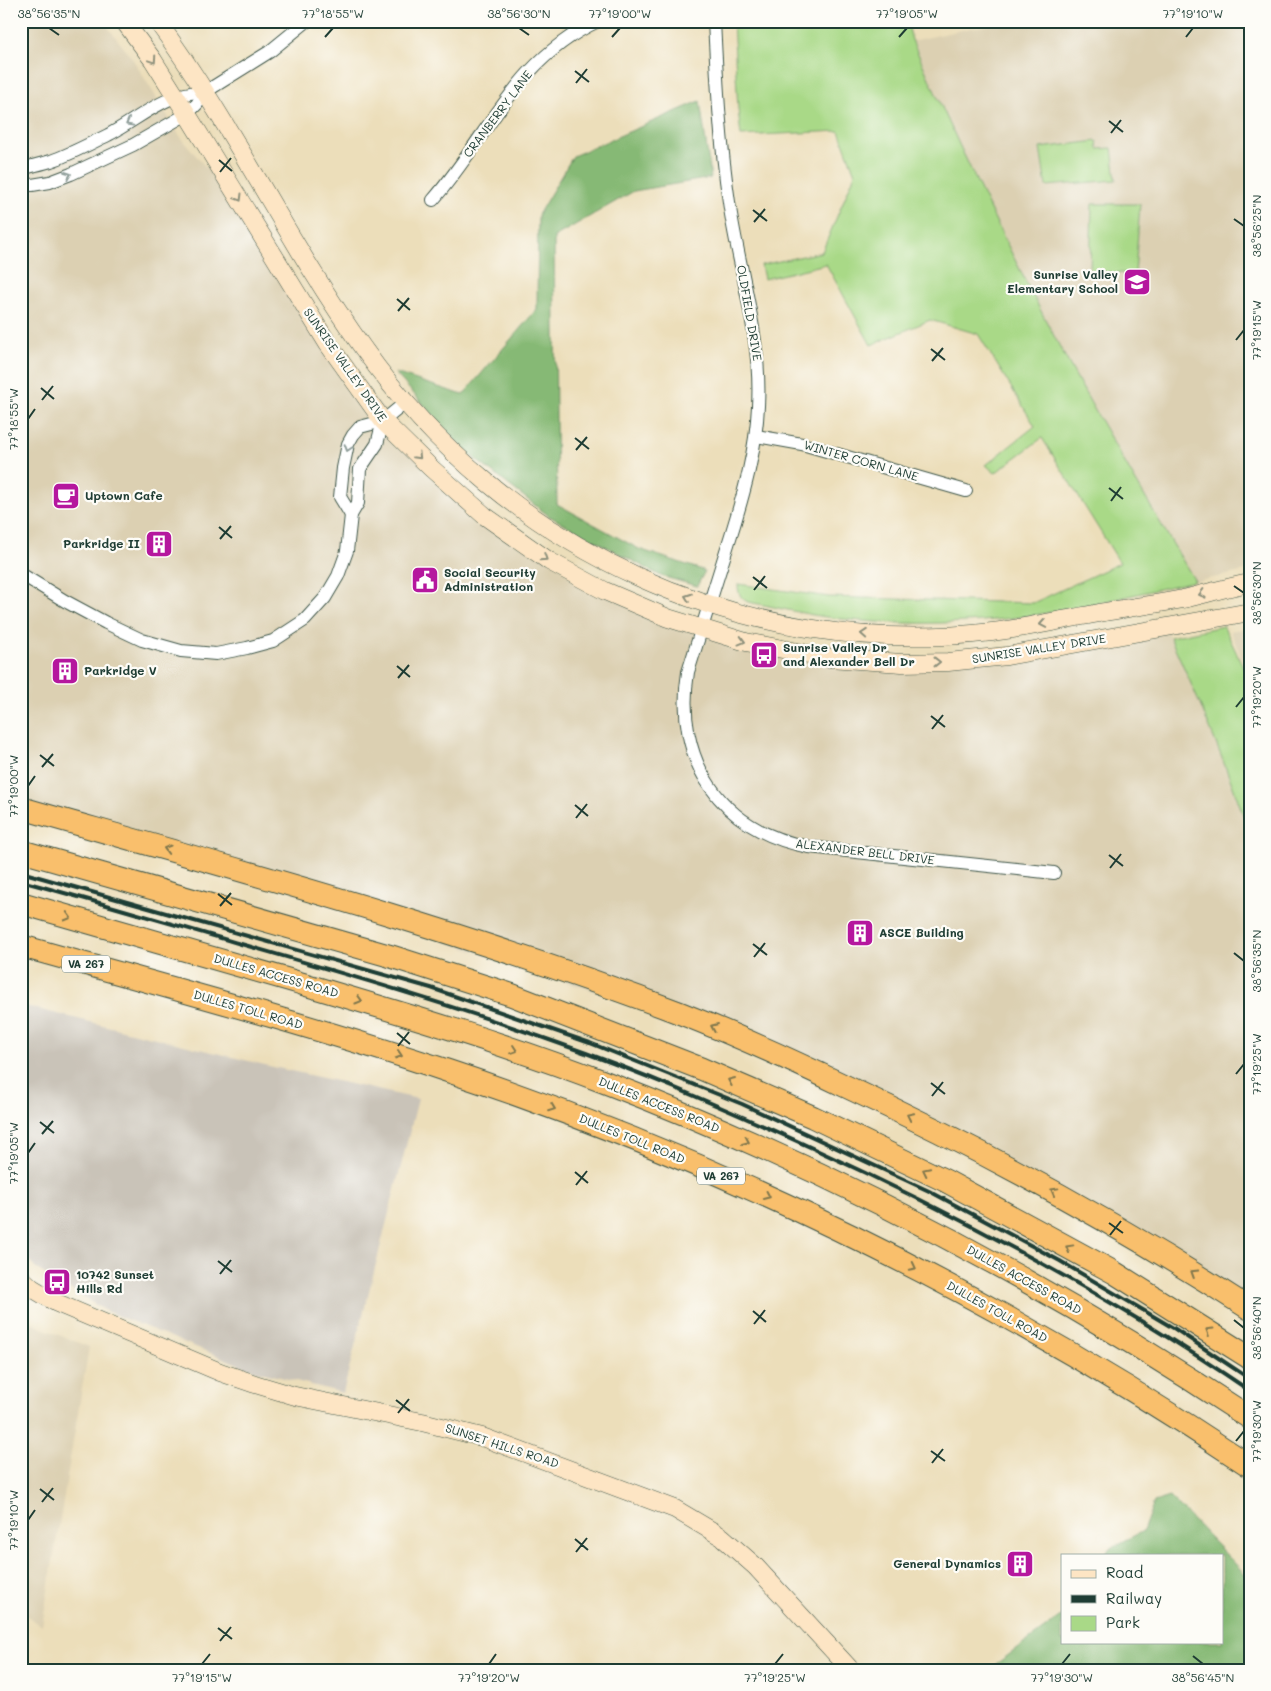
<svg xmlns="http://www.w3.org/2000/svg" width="1271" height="1691" font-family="Mali,sans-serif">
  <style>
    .built { fill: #dcd0b2 }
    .industrial { fill: #c9c3b8 }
    .green { fill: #a9d987; stroke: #648b5e }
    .forest { fill: #86b974; stroke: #527b54 }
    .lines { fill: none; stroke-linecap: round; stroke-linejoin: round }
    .street-casing { stroke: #3e5548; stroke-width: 14 }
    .secondary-casing { stroke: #3e5548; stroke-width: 19 }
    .highway-casing { stroke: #3e5548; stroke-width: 24 }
    .street { stroke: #fff; stroke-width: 12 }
    .secondary { stroke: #fde5c4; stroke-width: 18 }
    .highway { stroke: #f9bf6c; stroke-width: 22 }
    .rail { stroke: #1f3d34; stroke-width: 4 }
    .oneway { stroke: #8e917c }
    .oneway2 { stroke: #8f9e9a }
    .oneway3 { stroke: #81784d }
    .ticks { fill: none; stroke: #1f3d34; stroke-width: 2 }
    .labels { text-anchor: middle; stroke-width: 4.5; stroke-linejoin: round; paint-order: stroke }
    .shield { fill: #fdfcf7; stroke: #62766e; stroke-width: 1 }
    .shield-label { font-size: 11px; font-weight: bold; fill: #1f3d34 }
    .street-label { font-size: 12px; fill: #1f3d34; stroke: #fdfcf7 }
    .poi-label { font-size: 12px; font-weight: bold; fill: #1f3d34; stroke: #fdfcf7; text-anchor: start }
    .neatline { fill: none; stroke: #1f3d34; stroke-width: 2 }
    .ticks-label { font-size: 12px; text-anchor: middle; fill: #1f3d34 }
  </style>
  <rect width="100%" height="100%" fill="#fdfcf7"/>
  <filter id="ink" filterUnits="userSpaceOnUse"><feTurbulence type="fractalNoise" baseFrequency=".02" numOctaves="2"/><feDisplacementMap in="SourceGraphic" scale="10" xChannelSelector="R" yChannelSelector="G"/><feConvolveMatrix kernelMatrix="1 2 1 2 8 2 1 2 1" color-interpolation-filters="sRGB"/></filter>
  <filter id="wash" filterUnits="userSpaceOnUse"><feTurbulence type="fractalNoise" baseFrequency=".0096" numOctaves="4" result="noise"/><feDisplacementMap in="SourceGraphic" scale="20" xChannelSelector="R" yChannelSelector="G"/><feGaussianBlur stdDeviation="1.12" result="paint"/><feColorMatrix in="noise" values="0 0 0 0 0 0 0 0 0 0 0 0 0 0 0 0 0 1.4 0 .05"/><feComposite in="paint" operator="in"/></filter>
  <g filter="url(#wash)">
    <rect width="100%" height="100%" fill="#ecdeba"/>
    <g class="built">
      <polygon points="21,21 103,21 132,58 180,136 225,191 316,326 435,473 574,577 757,645 896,663 1164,625 1196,693 1238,796 1250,835 1250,1311 1182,1267 751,1043 21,802"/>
      <polygon points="1022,21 1250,21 1250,570 1194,582 1154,517 1042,316 974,180 912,41 971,28"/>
      <polygon points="1250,628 1250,677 1230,631"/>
      <polygon points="21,1317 44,1329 89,1347 42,1626 21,1612"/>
    </g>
    <polygon class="industrial" points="21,1005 273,1067 418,1099 343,1393 253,1370 106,1311 35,1268 21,1251"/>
    <g class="green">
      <path d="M733,21H907L912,40C953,134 997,226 1044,317C1091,407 1143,494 1195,581C1125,596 1054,616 982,621C928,625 872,624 819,616C795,612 771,606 748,602C740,598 738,593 738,584L829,597L1033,603L1120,563L1042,438L995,473L986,465L1035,426L978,334L930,320L871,345L826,264L764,279L761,265L822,252L855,174L839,131L741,136L738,109Z"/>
      <polygon points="1097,141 1098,149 1112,148 1116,180 1046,186 1040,148"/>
      <polygon points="1092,204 1140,204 1135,274 1090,271"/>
      <path d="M1223,626L1227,633L1250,681V834C1227,767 1200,702 1170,637Z"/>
    </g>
    <g class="forest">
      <polygon points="700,101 711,178 634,191 554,237 557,504 639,549 705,571 697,586 661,576 549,516 466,452 395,373 463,395 537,309 538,215 573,156"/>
      <polygon points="1170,1497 1250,1579 1250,1670 988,1670 1062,1616 1062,1642 1222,1642 1222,1555 1105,1555 1109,1549 1143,1531 1154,1502"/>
    </g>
  </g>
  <g filter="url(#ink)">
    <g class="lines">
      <g class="street-casing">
        <g id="street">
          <path d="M714,21C717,82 720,142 729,202C739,270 762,337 758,406C756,451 744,493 731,535C717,581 702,626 688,672C674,759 720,831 809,847L1054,873"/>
          <path d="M21,169C31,166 41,164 51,161C71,154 89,144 108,135C139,119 169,90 205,92"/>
          <polyline points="21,184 32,185 50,182 71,174 133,145 187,114 197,104 205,92 269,52 307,21"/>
          <path d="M433,200C489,136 515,60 598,21"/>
          <polyline points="756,436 802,444 966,491"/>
          <polyline points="351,515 340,497 343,468 348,444 353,435 360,427 383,421 405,403"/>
          <polyline points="21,574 65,601 106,623 142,640 181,651 216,654 247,648 273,641 305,620 325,598 338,576 347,551 351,515 358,503 360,469 377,444 383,421"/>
        </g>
      </g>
      <g class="secondary-casing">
        <g id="secondary">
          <polyline points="124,21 153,60 187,114 328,344 383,421 431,468 485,516 549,561 605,591 668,618 746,642 829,658 902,663 948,662 1007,656 1250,612"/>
          <path d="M157,21C233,125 288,243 363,348C506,551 745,661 992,632C1026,628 1060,620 1094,614C1123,608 1153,605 1183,599C1205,594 1227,587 1250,583"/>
          <polyline points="21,1278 32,1288 57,1303 220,1372 255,1384 295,1396 422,1422 482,1437 675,1509 722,1537 755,1566 851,1670"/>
        </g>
      </g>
      <g class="highway-casing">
        <g id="highway">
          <path d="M21,808C243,871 465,931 680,1013C736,1035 791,1060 845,1086C985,1151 1120,1225 1250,1309"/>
          <polyline points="21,851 390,956 512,995 702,1069 813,1117 946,1181 1115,1273 1250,1358"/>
          <path d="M21,903C112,929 202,955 293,981C398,1012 504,1043 607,1083C833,1170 1048,1284 1250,1418"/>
          <path d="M21,946C164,986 307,1024 448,1071C732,1165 1002,1300 1250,1466"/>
        </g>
      </g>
      <use href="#street" class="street"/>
      <use href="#secondary" class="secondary"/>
      <use href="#highway" class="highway"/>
      <g class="rail">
        <polyline points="21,872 431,988 590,1043 742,1104 929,1191 1060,1261 1175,1329 1250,1379"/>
        <path d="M21,881C95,901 168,923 241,944C346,974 452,1005 555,1042C642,1072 726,1109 810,1147C962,1217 1111,1296 1250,1391"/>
      </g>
    </g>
    <defs><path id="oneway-chevron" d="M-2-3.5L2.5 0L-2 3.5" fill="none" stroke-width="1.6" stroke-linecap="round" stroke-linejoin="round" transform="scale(1.25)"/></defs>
    <g class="oneway">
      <use href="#oneway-chevron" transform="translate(153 60) rotate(56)"/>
      <use href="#oneway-chevron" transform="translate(239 198) rotate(59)"/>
      <use href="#oneway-chevron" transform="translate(418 456) rotate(45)"/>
      <use href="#oneway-chevron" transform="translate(544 558) rotate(33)"/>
      <use href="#oneway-chevron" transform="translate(1202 594) rotate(166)"/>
      <use href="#oneway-chevron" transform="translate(688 597) rotate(-160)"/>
      <use href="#oneway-chevron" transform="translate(1043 624) rotate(170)"/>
      <use href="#oneway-chevron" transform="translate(864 634) rotate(-176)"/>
      <use href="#oneway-chevron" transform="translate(742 641) rotate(15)"/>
      <use href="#oneway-chevron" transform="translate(937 662)"/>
    </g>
    <g class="oneway2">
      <use href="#oneway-chevron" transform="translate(129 123) rotate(151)"/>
      <use href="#oneway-chevron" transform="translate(68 175) rotate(-21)"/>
      <use href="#oneway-chevron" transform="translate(348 448) rotate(108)"/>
    </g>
    <g class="oneway3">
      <use href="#oneway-chevron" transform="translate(167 849) rotate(-164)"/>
      <use href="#oneway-chevron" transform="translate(68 917) rotate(16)"/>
      <use href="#oneway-chevron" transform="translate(359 1000) rotate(16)"/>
      <use href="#oneway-chevron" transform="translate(714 1027) rotate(-157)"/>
      <use href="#oneway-chevron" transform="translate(514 1050) rotate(19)"/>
      <use href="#oneway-chevron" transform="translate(399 1055) rotate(18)"/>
      <use href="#oneway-chevron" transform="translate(731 1081) rotate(-157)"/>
      <use href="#oneway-chevron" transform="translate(552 1108) rotate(21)"/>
      <use href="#oneway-chevron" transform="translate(910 1116) rotate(-154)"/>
      <use href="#oneway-chevron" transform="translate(746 1141) rotate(24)"/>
      <use href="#oneway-chevron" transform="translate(926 1171) rotate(-154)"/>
      <use href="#oneway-chevron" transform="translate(1054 1191) rotate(-151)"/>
      <use href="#oneway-chevron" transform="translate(767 1196) rotate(25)"/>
      <use href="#oneway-chevron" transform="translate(1069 1248) rotate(-151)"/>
      <use href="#oneway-chevron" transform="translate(913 1267) rotate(27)"/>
      <use href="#oneway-chevron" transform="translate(1194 1273) rotate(-148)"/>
      <use href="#oneway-chevron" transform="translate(1209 1331) rotate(-148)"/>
    </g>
  </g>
  <path class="ticks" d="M49,28L59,35M519,28L529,35M325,37L333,28M612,37L620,28M899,37L907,28M1186,37L1193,28M575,71L589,82M576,83L587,69M1109,121L1123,132M1111,133L1121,120M219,160L232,171M220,172L231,158M753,210L767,221M1234,219L1244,226M754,222L765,209M397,299L410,310M398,311L409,298M1236,340L1244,330M931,349L945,360M932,361L943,348M41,388L54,399M42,400L53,386M28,419L35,409M575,438L589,449M576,450L587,437M1109,488L1123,499M1111,501L1121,487M219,527L232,538M220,539L231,526M753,577L767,588M1234,586L1244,593M754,590L765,576M397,666L410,677M398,678L409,665M1236,707L1244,697M931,716L945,727M932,729L943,715M40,755L54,766M42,767L53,754M28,786L35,776M575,805L588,816M576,818L587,804M1109,855L1123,866M1110,868L1121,854M218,894L232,905M220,906L231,893M753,944L767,955M1234,953L1244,961M754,957L765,943M397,1033L410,1044M398,1046L409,1032M1236,1074L1244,1064M931,1083L945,1094M932,1096L943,1082M40,1122L54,1133M42,1134L53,1121M28,1153L35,1143M575,1172L588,1183M576,1185L587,1171M1109,1223L1123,1233M1110,1235L1121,1221M218,1261L232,1272M220,1274L231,1260M753,1311L766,1322M1234,1320L1244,1328M754,1324L765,1310M396,1400L410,1411M398,1413L409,1399M1236,1441L1244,1431M931,1451L945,1461M932,1463L943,1449M40,1489L54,1500M42,1502L53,1488M28,1520L35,1510M575,1539L588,1550M576,1552L587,1538M218,1628L232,1639M220,1641L231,1627M1193,1656L1203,1664M202,1664L210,1654M489,1664L496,1654M775,1664L783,1654M1062,1664L1070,1654"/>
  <defs>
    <g id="school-square" transform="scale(1.4375)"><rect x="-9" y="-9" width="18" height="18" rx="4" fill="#b5179e" stroke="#fdfcf7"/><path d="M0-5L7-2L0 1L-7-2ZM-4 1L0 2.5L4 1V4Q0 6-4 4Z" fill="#fff"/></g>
    <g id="cafe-square" transform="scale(1.4375)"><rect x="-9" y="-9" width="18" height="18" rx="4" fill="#b5179e" stroke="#fdfcf7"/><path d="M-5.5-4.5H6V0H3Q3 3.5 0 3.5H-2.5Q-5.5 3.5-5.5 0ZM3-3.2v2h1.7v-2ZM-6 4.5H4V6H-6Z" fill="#fff"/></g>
    <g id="building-square" transform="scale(1.4375)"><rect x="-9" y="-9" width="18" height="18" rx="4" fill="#b5179e" stroke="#fdfcf7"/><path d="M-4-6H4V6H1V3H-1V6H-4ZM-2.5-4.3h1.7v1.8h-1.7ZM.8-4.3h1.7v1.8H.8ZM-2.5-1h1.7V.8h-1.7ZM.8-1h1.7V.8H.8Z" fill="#fff"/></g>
    <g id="civic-square" transform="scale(1.4375)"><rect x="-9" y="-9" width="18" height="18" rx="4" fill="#b5179e" stroke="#fdfcf7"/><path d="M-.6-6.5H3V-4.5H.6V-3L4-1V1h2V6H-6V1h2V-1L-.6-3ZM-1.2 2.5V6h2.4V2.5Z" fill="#fff"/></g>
    <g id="bus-square" transform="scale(1.4375)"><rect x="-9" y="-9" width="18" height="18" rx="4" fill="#b5179e" stroke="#fdfcf7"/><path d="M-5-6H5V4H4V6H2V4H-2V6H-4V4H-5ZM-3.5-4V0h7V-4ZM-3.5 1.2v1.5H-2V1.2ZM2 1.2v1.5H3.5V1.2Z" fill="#fff"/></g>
  </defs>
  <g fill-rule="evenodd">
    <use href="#school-square" x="1137" y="282"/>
    <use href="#cafe-square" x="66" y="496"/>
    <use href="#building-square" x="159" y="544"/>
    <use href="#civic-square" x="425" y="580"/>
    <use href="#bus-square" x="764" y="655"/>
    <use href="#building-square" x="65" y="671"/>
    <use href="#building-square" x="860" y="933"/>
    <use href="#bus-square" x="57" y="1282"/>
    <use href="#building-square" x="1020" y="1564"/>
  </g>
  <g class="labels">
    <g class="shield">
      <rect x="62" y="955.5" width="48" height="17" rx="4"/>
      <rect x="697" y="1167.5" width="48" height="17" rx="4"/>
    </g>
    <g class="shield-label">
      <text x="86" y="968">VA 267</text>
      <text x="721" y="1180">VA 267</text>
    </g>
    <g class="street-label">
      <text transform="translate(498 114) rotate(-53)" y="4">CRANBERRY LANE</text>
      <text transform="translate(749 313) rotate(80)" y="4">OLDFIELD DRIVE</text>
      <text transform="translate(345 365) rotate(55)" y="4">SUNRISE VALLEY DRIVE</text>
      <text transform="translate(861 461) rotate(16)" y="4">WINTER CORN LANE</text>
      <text transform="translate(1039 649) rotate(-9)" y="4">SUNRISE VALLEY DRIVE</text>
      <text transform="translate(865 852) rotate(7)" y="4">ALEXANDER BELL DRIVE</text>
      <text transform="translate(276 976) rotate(16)" y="4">DULLES ACCESS ROAD</text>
      <text transform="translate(248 1010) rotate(16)" y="4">DULLES TOLL ROAD</text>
      <text transform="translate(659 1105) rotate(22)" y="4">DULLES ACCESS ROAD</text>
      <text transform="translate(632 1139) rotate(22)" y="4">DULLES TOLL ROAD</text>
      <text transform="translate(1024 1280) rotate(29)" y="4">DULLES ACCESS ROAD</text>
      <text transform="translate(997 1312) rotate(29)" y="4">DULLES TOLL ROAD</text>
      <text transform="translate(502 1446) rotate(18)" y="4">SUNSET HILLS ROAD</text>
    </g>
    <g class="poi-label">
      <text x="1118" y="279" text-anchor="end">Sunrise Valley<tspan x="1118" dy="14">Elementary School</tspan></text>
      <text x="85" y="500">Uptown Cafe</text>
      <text x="140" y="548" text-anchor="end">Parkridge II</text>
      <text x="444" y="577">Social Security<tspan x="444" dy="14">Administration</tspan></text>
      <text x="783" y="652">Sunrise Valley Dr<tspan x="783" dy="14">and Alexander Bell Dr</tspan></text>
      <text x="84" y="675">Parkridge V</text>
      <text x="879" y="937">ASCE Building</text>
      <text x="76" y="1279">10742 Sunset<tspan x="76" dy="14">Hills Rd</tspan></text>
      <text x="1001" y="1568" text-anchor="end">General Dynamics</text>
    </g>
  </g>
  <rect width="1271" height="1691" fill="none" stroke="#fdfcf7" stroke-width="55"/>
  <rect x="1061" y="1554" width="162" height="90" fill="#fdfcf7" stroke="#a4b0a9"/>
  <rect x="1071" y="1570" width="25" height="8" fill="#fde5c4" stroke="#a4b0a9"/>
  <text x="1106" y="1578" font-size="15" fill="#1f3d34">Road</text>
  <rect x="1071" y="1595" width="25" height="8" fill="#1f3d34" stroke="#a4b0a9"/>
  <text x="1106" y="1604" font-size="15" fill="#1f3d34">Railway</text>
  <rect x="1071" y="1616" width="25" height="15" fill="#a9d987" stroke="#a4b0a9"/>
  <text x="1106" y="1628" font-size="15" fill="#1f3d34">Park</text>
  <rect x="28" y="28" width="1216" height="1636" class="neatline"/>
  <g class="ticks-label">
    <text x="49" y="18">38°56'35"N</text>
    <text x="333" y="18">77°18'55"W</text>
    <text x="519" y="18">38°56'30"N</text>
    <text x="620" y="18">77°19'00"W</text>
    <text x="907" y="18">77°19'05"W</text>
    <text x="1193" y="18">77°19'10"W</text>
    <text transform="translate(1257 226) rotate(-90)" y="4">38°56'25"N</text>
    <text transform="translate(1257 330) rotate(-90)" y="4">77°19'15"W</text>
    <text transform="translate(14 419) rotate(-90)" y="4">77°18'55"W</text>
    <text transform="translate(1257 593) rotate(-90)" y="4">38°56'30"N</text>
    <text transform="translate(1257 697) rotate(-90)" y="4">77°19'20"W</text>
    <text transform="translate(14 786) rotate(-90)" y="4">77°19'00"W</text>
    <text transform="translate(1257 961) rotate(-90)" y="4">38°56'35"N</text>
    <text transform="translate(1257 1064) rotate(-90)" y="4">77°19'25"W</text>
    <text transform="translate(14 1153) rotate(-90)" y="4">77°19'05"W</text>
    <text transform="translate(1257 1328) rotate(-90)" y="4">38°56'40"N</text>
    <text transform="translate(1257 1431) rotate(-90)" y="4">77°19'30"W</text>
    <text transform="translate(14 1520) rotate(-90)" y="4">77°19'10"W</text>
    <text x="202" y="1682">77°19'15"W</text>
    <text x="489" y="1682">77°19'20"W</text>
    <text x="775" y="1682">77°19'25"W</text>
    <text x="1062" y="1682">77°19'30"W</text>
    <text x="1203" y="1682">38°56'45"N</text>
  </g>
</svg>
